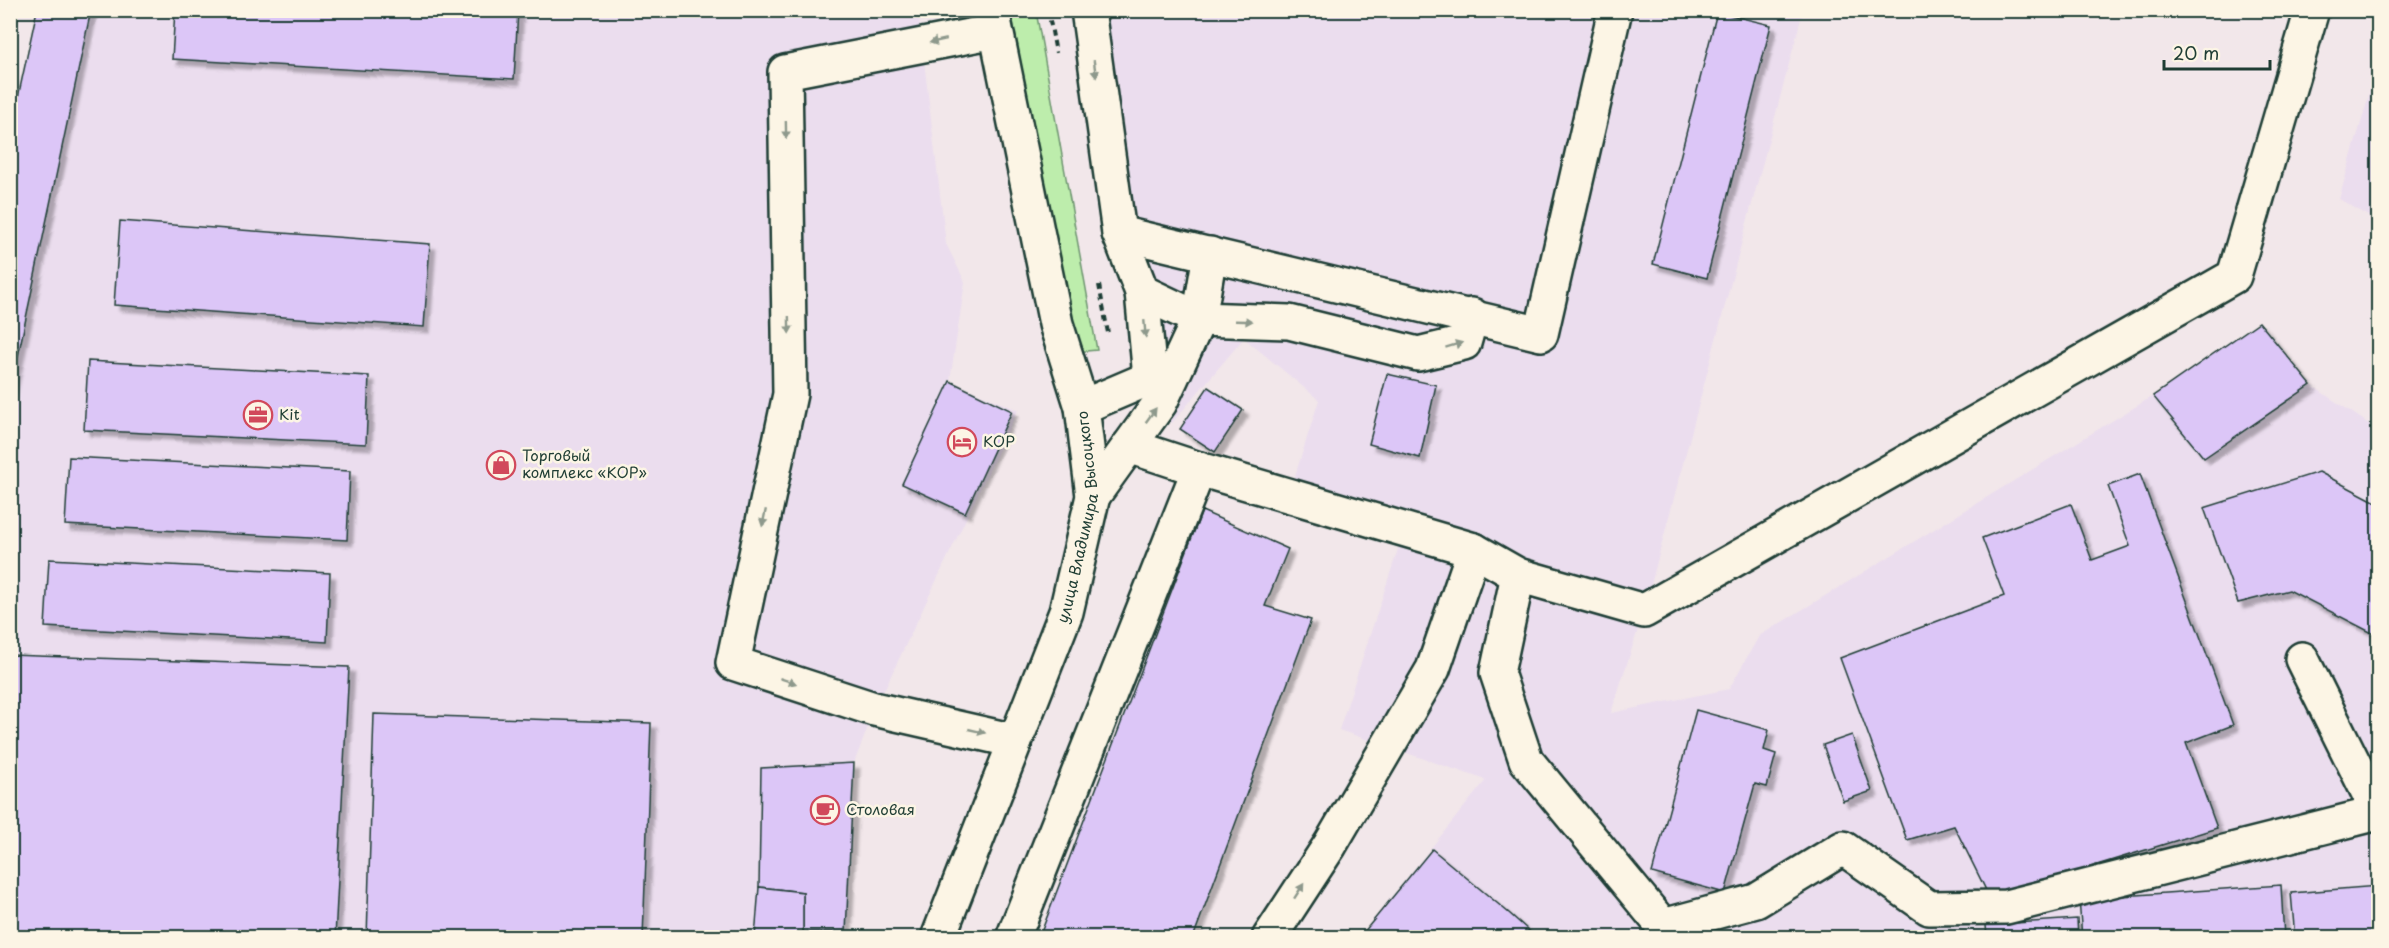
<svg xmlns="http://www.w3.org/2000/svg" width="2389" height="948" font-family="'Playpen Sans',sans-serif">
  <style>
    .built { fill: #ebddee }
    .green { fill: #bdedac; stroke: #6e9570; stroke-width: 1.5 }
    .building { fill: #dcc6f7; stroke: #1f3d34; stroke-width: 1.5; filter: url(#shadow) }
    .lines { fill: none; stroke-linecap: round; stroke-linejoin: round }
    .minor-casing { stroke: #1f3d34; stroke-width: 38 }
    .major-casing { stroke: #1f3d34; stroke-width: 38 }
    .path { stroke: #1f3d34; stroke-width: 4; stroke-dasharray: 6 4.5; stroke-linecap: butt }
    .minor { stroke: #fcf5e5; stroke-width: 33 }
    .major { stroke: #fcf5e5; stroke-width: 33 }
    .oneway { fill: #8e998c }
    .labels { text-anchor: middle; stroke-width: 5; stroke-linejoin: round; paint-order: stroke }
    .poi-label { font-size: 15px; fill: #1f3d34; stroke: #fcf5e5; text-anchor: start }
    .street-label { font-size: 15px; fill: #1f3d34; stroke: #fcf5e5 }
  </style>
  <defs>
    <filter id="shadow"><feDropShadow dx="5.5" dy="5.5" stdDeviation="1.5" flood-color="#0004"/></filter>
  </defs>
  <rect width="100%" height="100%" fill="#f2e7ea"/>
  <filter id="ink" filterUnits="userSpaceOnUse"><feTurbulence type="fractalNoise" baseFrequency=".0167" numOctaves="2"/><feDisplacementMap in="SourceGraphic" scale="12" xChannelSelector="R" yChannelSelector="G"/><feConvolveMatrix kernelMatrix="1 2 1 2 8 2 1 2 1" color-interpolation-filters="sRGB"/></filter>
  <g filter="url(#ink)">
    <g class="built">
      <polygon points="37,11 918,11 946,244 965,282 950,381 1018,410 875,709 854,763 848,937 10,937 10,137"/>
      <polygon points="1077,11 1803,11 1644,611 1611,713 1729,689 1759,636 2153,396 2259,322 2311,385 2378,430 2378,937 1359,937 1486,780 1339,730 1401,540 1288,498 1319,400 1244,338 1172,423 1160,403"/>
      <polygon points="2378,64 2378,221 2339,199"/>
    </g>
    <polygon class="green" points="1011,11 1036,11 1097,350 1075,352"/>
    <g class="building">
      <polygon points="37,10 91,10 10,394 10,134"/>
      <polygon points="175,10 518,10 514,79 172,59"/>
      <polygon points="1717,12 1771,25 1707,278 1653,264"/>
      <polygon points="120,221 430,244 424,327 114,305"/>
      <polygon points="2259,322 2311,385 2204,458 2153,396"/>
      <polygon points="88,361 369,376 366,444 84,430"/>
      <polygon points="1387,374 1436,385 1420,458 1369,444"/>
      <polygon points="950,381 1012,411 965,513 902,484"/>
      <polygon points="1208,387 1243,410 1215,452 1180,429"/>
      <polygon points="69,457 350,471 347,540 65,525"/>
      <polygon points="2319,472 2378,503 2378,636 2289,590 2238,603 2204,508"/>
      <polygon points="2140,474 2233,725 2186,743 2217,828 1990,898 1954,826 1907,840 1840,658 2004,596 1982,538 2071,504 2092,560 2130,546 2108,486"/>
      <polygon points="1202,511 1288,549 1265,606 1311,620 1193,938 1039,938"/>
      <polygon points="49,559 330,573 327,642 45,627"/>
      <polygon points="10,655 349,667 335,938 10,938"/>
      <polygon points="1696,710 1769,730 1764,750 1776,754 1767,787 1755,784 1725,893 1652,873"/>
      <polygon points="374,714 651,723 643,938 367,938"/>
      <polygon points="1852,735 1872,791 1843,801 1823,745"/>
      <polygon points="854,763 846,932 803,932 803,892 759,887 761,768"/>
      <polygon points="1432,849 1509,913 1537,938 1359,938"/>
      <polygon points="2281,885 2284,938 2082,938 2079,899"/>
      <polygon points="2378,886 2378,938 2295,938 2291,893"/>
      <polygon points="759,887 803,892 803,932 846,932 844,938 710,938 711,930 755,937"/>
      <polygon points="2077,919 2078,938 1987,938 1986,925"/>
    </g>
    <g class="lines">
      <g class="minor-casing">
        <g id="minor">
          <polyline points="995,31 785,72 790,394 733,663 874,709 1015,741"/>
          <polyline points="1119,233 1541,334 1615,10"/>
          <polyline points="1142,292 1199,319 1289,322 1418,354 1464,343 1472,315"/>
          <polyline points="1082,407 1150,378 1142,292 1119,233 1088,10"/>
          <polyline points="1129,446 1199,469 1474,550 1518,575 1644,611 2234,276 2312,10"/>
          <polyline points="1093,496 1160,403 1199,319 1210,254"/>
          <polyline points="1518,575 1497,673 1526,760 1663,926 1756,901 1843,848 1929,908 2006,907 2378,813"/>
          <polyline points="2302,659 2378,812"/>
          <polyline points="1013,938 1199,469"/>
          <polyline points="1269,938 1330,845 1433,669 1474,550"/>
        </g>
      </g>
      <g class="major-casing">
        <g id="major">
          <path id="s1" d="M938,938L1066,612L1093,496L1082,407L1056,324L992,10"/>
        </g>
      </g>
      <g class="path">
        <polyline points="1048,10 1056,53"/>
        <polyline points="1099,285 1108,333"/>
      </g>
      <use href="#minor" class="minor"/>
      <use href="#major" class="major"/>
    </g>
    <defs><path id="oneway-solid" d="M-6-.8H1V-3.2L6.5 0L1 3.2V.8H-6Z" transform="scale(1.5)"/></defs>
    <g class="oneway">
      <use href="#oneway-solid" transform="translate(938 41) rotate(168)"/>
      <use href="#oneway-solid" transform="translate(1095 69) rotate(82)"/>
      <use href="#oneway-solid" transform="translate(786 130) rotate(89)"/>
      <use href="#oneway-solid" transform="translate(1244 321) rotate(2)"/>
      <use href="#oneway-solid" transform="translate(789 325) rotate(89)"/>
      <use href="#oneway-solid" transform="translate(1145 329) rotate(85)"/>
      <use href="#oneway-solid" transform="translate(1454 345) rotate(-17)"/>
      <use href="#oneway-solid" transform="translate(1151 415) rotate(-54)"/>
      <use href="#oneway-solid" transform="translate(764 518) rotate(102)"/>
      <use href="#oneway-solid" transform="translate(788 681) rotate(18)"/>
      <use href="#oneway-solid" transform="translate(977 731) rotate(13)"/>
      <use href="#oneway-solid" transform="translate(1299 891) rotate(-57)"/>
    </g>
  </g>
  <defs>
    <g id="office-ring" transform="scale(1.5)"><circle r="9.5" fill="#fcf5e5" stroke="#d1495b" stroke-width="1.5"/><path d="M-6-3h4V-5.5h4V-3h4V5H-6ZM-1-4.5V-3h2v-1.5ZM-6 0V1H6V0Z" fill="#d1495b"/></g>
    <g id="hotel-ring" transform="scale(1.5)"><circle r="9.5" fill="#fcf5e5" stroke="#d1495b" stroke-width="1.5"/><path d="M-6-4.5h1.5V1H6V5H4.5V3h-9V5H-6ZM-4 0a1.8 1.8 0 1 1 3.6 0ZM.5 0V-2.5h3Q6-2.5 6 0Z" fill="#d1495b"/></g>
    <g id="shop-ring" transform="scale(1.5)"><circle r="9.5" fill="#fcf5e5" stroke="#d1495b" stroke-width="1.5"/><path d="M-5-2.5h2.3a2.7 3.5 0 0 1 5.4 0H5L5.5 6h-11ZM-1.5-2.5h3a1.5 2.3 0 0 0-3 0Z" fill="#d1495b"/></g>
    <g id="cafe-ring" transform="scale(1.5)"><circle r="9.5" fill="#fcf5e5" stroke="#d1495b" stroke-width="1.5"/><path d="M-5.5-4.5H6V0H3Q3 3.5 0 3.5H-2.5Q-5.5 3.5-5.5 0ZM3-3.2v2h1.7v-2ZM-6 4.5H4V6H-6Z" fill="#d1495b"/></g>
  </defs>
  <g fill-rule="evenodd">
    <use href="#office-ring" x="258" y="415"/>
    <use href="#hotel-ring" x="962" y="442"/>
    <use href="#shop-ring" x="501" y="465"/>
    <use href="#cafe-ring" x="825" y="810"/>
  </g>
  <g class="labels">
    <g class="poi-label">
      <text x="279" y="420">Kit</text>
      <text x="983" y="447">КОР</text>
      <text x="522" y="461">Торговый<tspan x="522" dy="17">комплекс «КОР»</tspan></text>
      <text x="846" y="815">Столовая</text>
    </g>
    <g class="street-label">
      <text dy="5" stroke="none"><textPath href="#s1" startOffset="447">улица Владимира Высоцкого</textPath></text>
    </g>
  </g>
  <rect width="2389" height="948" fill="none" stroke="#fcf5e5" stroke-width="36"/>
  <rect x="18" y="18" width="2353" height="912" fill="none" stroke="#1f3d34" stroke-width="2" filter="url(#ink)"/>
  <path d="M2164 60v9h106v-9" fill="none" stroke="#1f3d34" stroke-width="3"/>
  <text x="2173" y="60" font-size="18" fill="#1f3d34" stroke="#fcf5e5" stroke-width="4.5" paint-order="stroke">20 m</text>
</svg>
